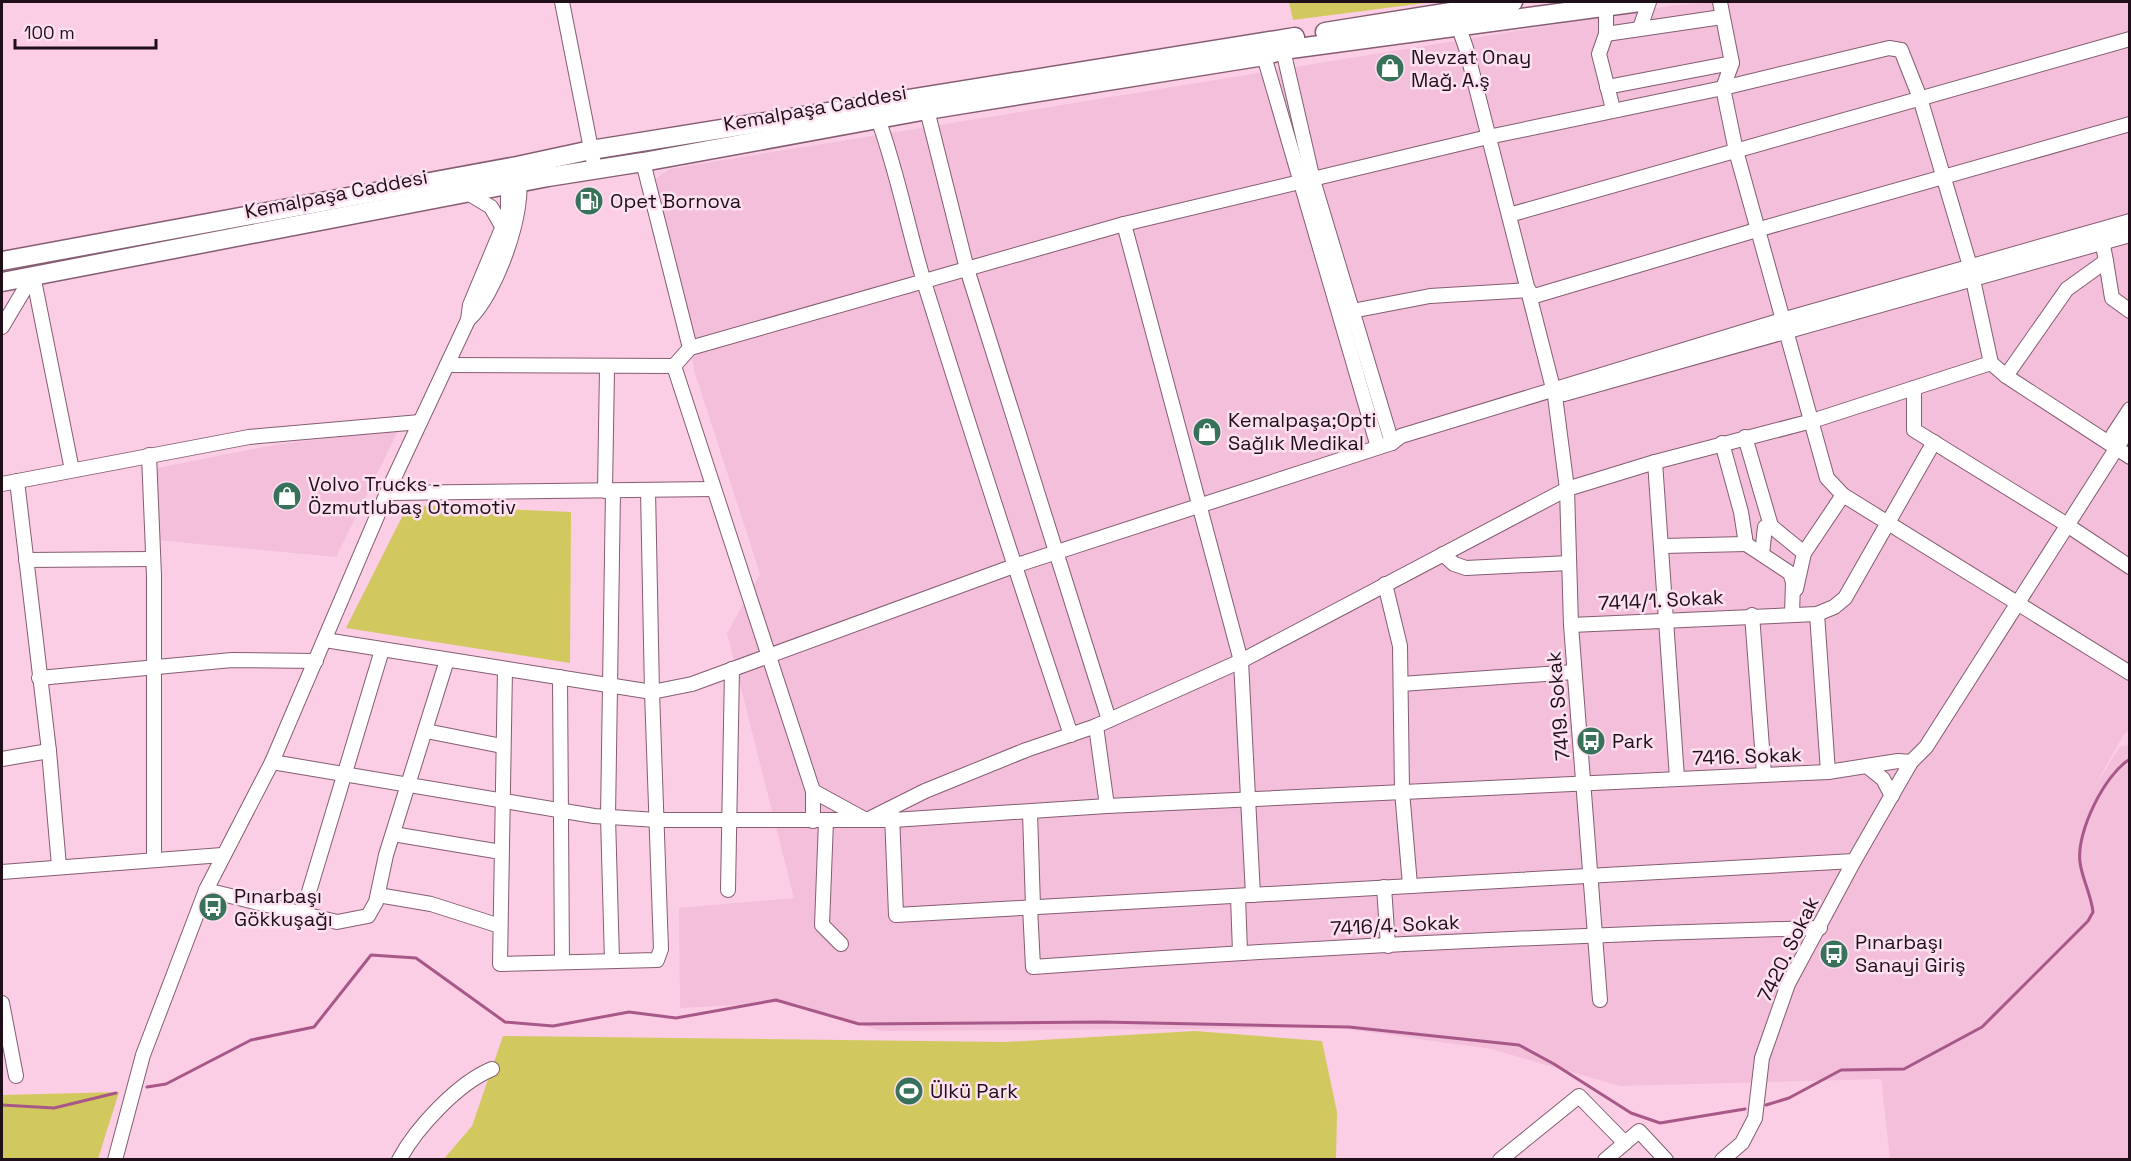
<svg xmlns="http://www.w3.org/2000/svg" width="2131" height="1161" font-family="'Space Grotesk',sans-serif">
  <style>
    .built { fill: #f3bfdb }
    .green { fill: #d1c95f }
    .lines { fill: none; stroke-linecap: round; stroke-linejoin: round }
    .stream { stroke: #a85888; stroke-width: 3 }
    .minor-casing { stroke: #845d72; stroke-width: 16 }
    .major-casing { stroke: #845d72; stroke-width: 21 }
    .minor { stroke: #fff; stroke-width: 14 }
    .major { stroke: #fff; stroke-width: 18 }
    .labels { text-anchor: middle; stroke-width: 5; stroke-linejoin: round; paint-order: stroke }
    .poi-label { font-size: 20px; fill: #1f0f18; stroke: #fde1f0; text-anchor: start }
    .street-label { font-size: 20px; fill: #1f0f18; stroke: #fde1f0 }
  </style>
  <rect width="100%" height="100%" fill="#fbcee6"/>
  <g class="built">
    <polygon points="1717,2 2129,2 2130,729 2124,734 2093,789 2120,747 2129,744 2129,1159 1890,1159 1881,1079 1620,1086 1491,1049 1340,1028 881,1031 791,1002 680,1008 679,908 794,898 727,633 760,574 695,373 656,179 669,169 1676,5"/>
    <polygon points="399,429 336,557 157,540 157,468 274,445"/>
  </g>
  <g class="green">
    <polygon points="1289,2 1433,2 1293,20"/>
    <polygon points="408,505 571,512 570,663 346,628"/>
    <polygon points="1195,1031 1322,1041 1337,1112 1336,1159 443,1160 472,1126 503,1036 1006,1042"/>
    <polygon points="119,1092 98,1159 2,1159 2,1095"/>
  </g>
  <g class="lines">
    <g class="stream">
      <polyline points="147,1087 166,1084 251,1040 314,1027 371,955 416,958 505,1022 553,1026 629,1012 676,1018 776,1000 859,1024 1102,1022 1349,1027 1519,1045 1554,1064 1631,1113 1660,1123 1745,1109"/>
      <polyline points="2,1105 54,1108 116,1093"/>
      <path d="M1766,1105L1789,1098L1841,1070L1904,1069L1982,1027L2088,921L2093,912C2091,894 2082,879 2080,862C2076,832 2105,774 2130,759"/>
    </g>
    <g class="minor-casing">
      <g id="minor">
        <polyline points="562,2 595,169"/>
        <polyline points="1720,2 1732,63 1723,88 1736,151 1827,478 1843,495 2130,673"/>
        <polyline points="1606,8 1606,34 1599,54 1613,109"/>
        <polyline points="1458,25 1466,48 1555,396 1567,489 1571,625 1600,1000"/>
        <polyline points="1640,28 1649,2"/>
        <polyline points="1606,34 1722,17"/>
        <polyline points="1283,50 1313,180 1392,443"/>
        <polyline points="1264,56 1378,447"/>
        <polyline points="1607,87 1732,63"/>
        <polyline points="927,110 967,269 1109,720"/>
        <path d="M878,119C898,173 908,230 925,285C972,436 1021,586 1071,735"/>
        <polyline points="643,162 690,348"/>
        <polyline points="466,192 491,207 503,228"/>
        <polyline points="1509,215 2130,39"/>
        <polyline points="1124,224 1241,661 1253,895"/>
        <polyline points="2106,261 2112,298 2130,311"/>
        <polyline points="33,275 72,470"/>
        <polyline points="1531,297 1760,229 2130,124"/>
        <polyline points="1352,311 1430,296 1529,290"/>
        <path d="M468,320C495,297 527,209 518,174"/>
        <polyline points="2,327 33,275"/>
        <polyline points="447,365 674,366"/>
        <polyline points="2006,376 2067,289 2106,261 2101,235"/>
        <polyline points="1914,388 1914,430 2061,521 2130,567"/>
        <polyline points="1564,394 2130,235"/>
        <polyline points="2113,435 2130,409"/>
        <polyline points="1745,437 1771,526 1804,553 1796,589"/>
        <polyline points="1722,443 1741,512 1746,544 1790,573 1793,582 1792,614"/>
        <polyline points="149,455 154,576 154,859"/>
        <polyline points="1655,462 1677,778"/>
        <polyline points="17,481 49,751 59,866"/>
        <polyline points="2,484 249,437 420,422"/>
        <polyline points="605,491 607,368"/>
        <polyline points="387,493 714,489"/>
        <polyline points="1663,546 1746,544"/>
        <polyline points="1804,553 1843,495"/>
        <polyline points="1443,554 1454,564 1466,568 1569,563"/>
        <polyline points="1762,554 1765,527"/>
        <polyline points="26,560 153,559"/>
        <polyline points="1385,584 1400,646 1402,791 1410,885"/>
        <polyline points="1817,614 1828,772"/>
        <polyline points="1752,615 1764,774"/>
        <polyline points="1571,625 1817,614 1834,607 1845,598 1934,442"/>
        <polyline points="325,640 652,692 692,684 1014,566 1392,443 1401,436 1782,320 2130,221"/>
        <polyline points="505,669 500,964 657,960 661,949 652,692 648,490"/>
        <polyline points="560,677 562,962"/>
        <polyline points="39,678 232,660 316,661"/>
        <polyline points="1401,684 1574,672"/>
        <polyline points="1096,726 1107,806"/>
        <polyline points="426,731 502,746"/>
        <polyline points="2,759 49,751"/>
        <polyline points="272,762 594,816 657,820 866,820"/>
        <polyline points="1911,762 1898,761 1828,772 1107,806 893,820 866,820 813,791 674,366 690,348 1124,224 1488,137 1723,88 1889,48 1901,50 1920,98 1970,266 1991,363 2006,376 2130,457"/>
        <polyline points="1867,766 1883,779 1892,796"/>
        <polyline points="813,791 813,821"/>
        <polyline points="1030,812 1033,907"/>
        <polyline points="892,814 896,915 1854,861"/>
        <polyline points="869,819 925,791 1026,750 1096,726 1241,661 1567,489 1655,462 1812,421 1991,363"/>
        <polyline points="826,821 822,925 841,944"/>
        <polyline points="393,834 501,852"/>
        <polyline points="2,872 222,855"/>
        <polyline points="1384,887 1388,946"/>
        <polyline points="206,890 337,922 368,916 376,902 386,855 447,660"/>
        <polyline points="728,890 732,669"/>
        <polyline points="378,895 431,904 500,926"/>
        <polyline points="1238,897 1240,952"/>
        <path d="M1030,907L1033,967C1295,948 1557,935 1820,928"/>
        <polyline points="302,915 382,650"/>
        <polyline points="612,961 608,817 613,491"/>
        <polyline points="2,1003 16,1076"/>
        <polyline points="115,1160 143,1055 206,890 272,762 387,493 468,320 470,305 508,214 508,185"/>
        <path d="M399,1160C416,1128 458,1083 492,1069"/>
        <polyline points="1500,1160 1579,1096 1625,1143"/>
        <polyline points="1605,1160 1639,1131 1666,1160"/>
        <polyline points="1722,1160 1742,1143 1755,1118 1762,1058 1788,984 1854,861 1911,762 1926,747 2130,427"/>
      </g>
    </g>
    <g class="major-casing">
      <g id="major">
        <polyline points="1325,32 1513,2"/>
        <polyline points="2,261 517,166 591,150 1295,37"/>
        <polyline points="2,282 548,177 643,162 927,110 1264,56 1283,50 1640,2"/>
      </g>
    </g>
    <use href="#minor" class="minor"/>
    <use href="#major" class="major"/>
  </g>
  <defs>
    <g id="shop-disc" transform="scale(1.5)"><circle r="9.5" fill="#39725a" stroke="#fde1f0"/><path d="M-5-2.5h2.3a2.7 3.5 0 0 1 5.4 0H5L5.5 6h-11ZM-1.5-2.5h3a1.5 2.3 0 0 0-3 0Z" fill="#fff"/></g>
    <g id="fuel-disc" transform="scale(1.5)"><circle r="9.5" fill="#39725a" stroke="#fde1f0"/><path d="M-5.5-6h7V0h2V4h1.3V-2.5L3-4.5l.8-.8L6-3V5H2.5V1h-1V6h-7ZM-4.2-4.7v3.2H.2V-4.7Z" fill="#fff"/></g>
    <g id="bus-disc" transform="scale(1.5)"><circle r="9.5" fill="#39725a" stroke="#fde1f0"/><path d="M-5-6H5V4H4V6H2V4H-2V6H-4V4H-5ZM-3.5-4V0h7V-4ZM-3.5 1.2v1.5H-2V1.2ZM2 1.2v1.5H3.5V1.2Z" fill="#fff"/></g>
    <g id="stadium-disc" transform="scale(1.5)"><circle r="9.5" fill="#39725a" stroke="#fde1f0"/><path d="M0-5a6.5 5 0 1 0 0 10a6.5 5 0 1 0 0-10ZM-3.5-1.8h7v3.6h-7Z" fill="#fff"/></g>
  </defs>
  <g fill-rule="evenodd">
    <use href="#shop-disc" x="1390" y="68"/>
    <use href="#fuel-disc" x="589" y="201"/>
    <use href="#shop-disc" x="1207" y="432"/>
    <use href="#shop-disc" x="287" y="496"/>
    <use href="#bus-disc" x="1591" y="741"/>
    <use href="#bus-disc" x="213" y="907"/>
    <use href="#bus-disc" x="1834" y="954"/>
    <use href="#stadium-disc" x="909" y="1091"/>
  </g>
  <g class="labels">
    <g class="poi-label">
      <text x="1411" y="64">Nevzat Onay<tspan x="1411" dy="23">Mağ. A.ş</tspan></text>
      <text x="610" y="208">Opet Bornova</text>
      <text x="1228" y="427">Kemalpaşa;Opti<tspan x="1228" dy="23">Sağlık Medikal</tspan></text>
      <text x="308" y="491">Volvo Trucks -<tspan x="308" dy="23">Özmutlubaş Otomotiv</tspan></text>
      <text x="1612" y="748">Park</text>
      <text x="234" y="903">Pınarbaşı<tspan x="234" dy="23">Gökkuşağı</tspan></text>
      <text x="1855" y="949">Pınarbaşı<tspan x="1855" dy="23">Sanayi Giriş</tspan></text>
      <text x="930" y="1098">Ülkü Park</text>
    </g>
    <g class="street-label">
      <text transform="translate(815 108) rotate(-10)" y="7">Kemalpaşa Caddesi</text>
      <text transform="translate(336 194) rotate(-11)" y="7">Kemalpaşa Caddesi</text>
      <text transform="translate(1661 600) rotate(-3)" y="7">7414/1. Sokak</text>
      <text transform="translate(1558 706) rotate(-95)" y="7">7419. Sokak</text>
      <text transform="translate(1747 756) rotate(-2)" y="7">7416. Sokak</text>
      <text transform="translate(1395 925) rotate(-3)" y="7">7416/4. Sokak</text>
      <text transform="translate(1788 949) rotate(-64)" y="7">7420. Sokak</text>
    </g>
  </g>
  <rect width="2131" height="1161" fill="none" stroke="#1f0f18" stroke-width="6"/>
  <path d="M15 39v9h141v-9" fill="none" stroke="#1f0f18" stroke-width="3"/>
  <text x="24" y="39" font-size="18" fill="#1f0f18" stroke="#fde1f0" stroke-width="4.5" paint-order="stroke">100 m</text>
</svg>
